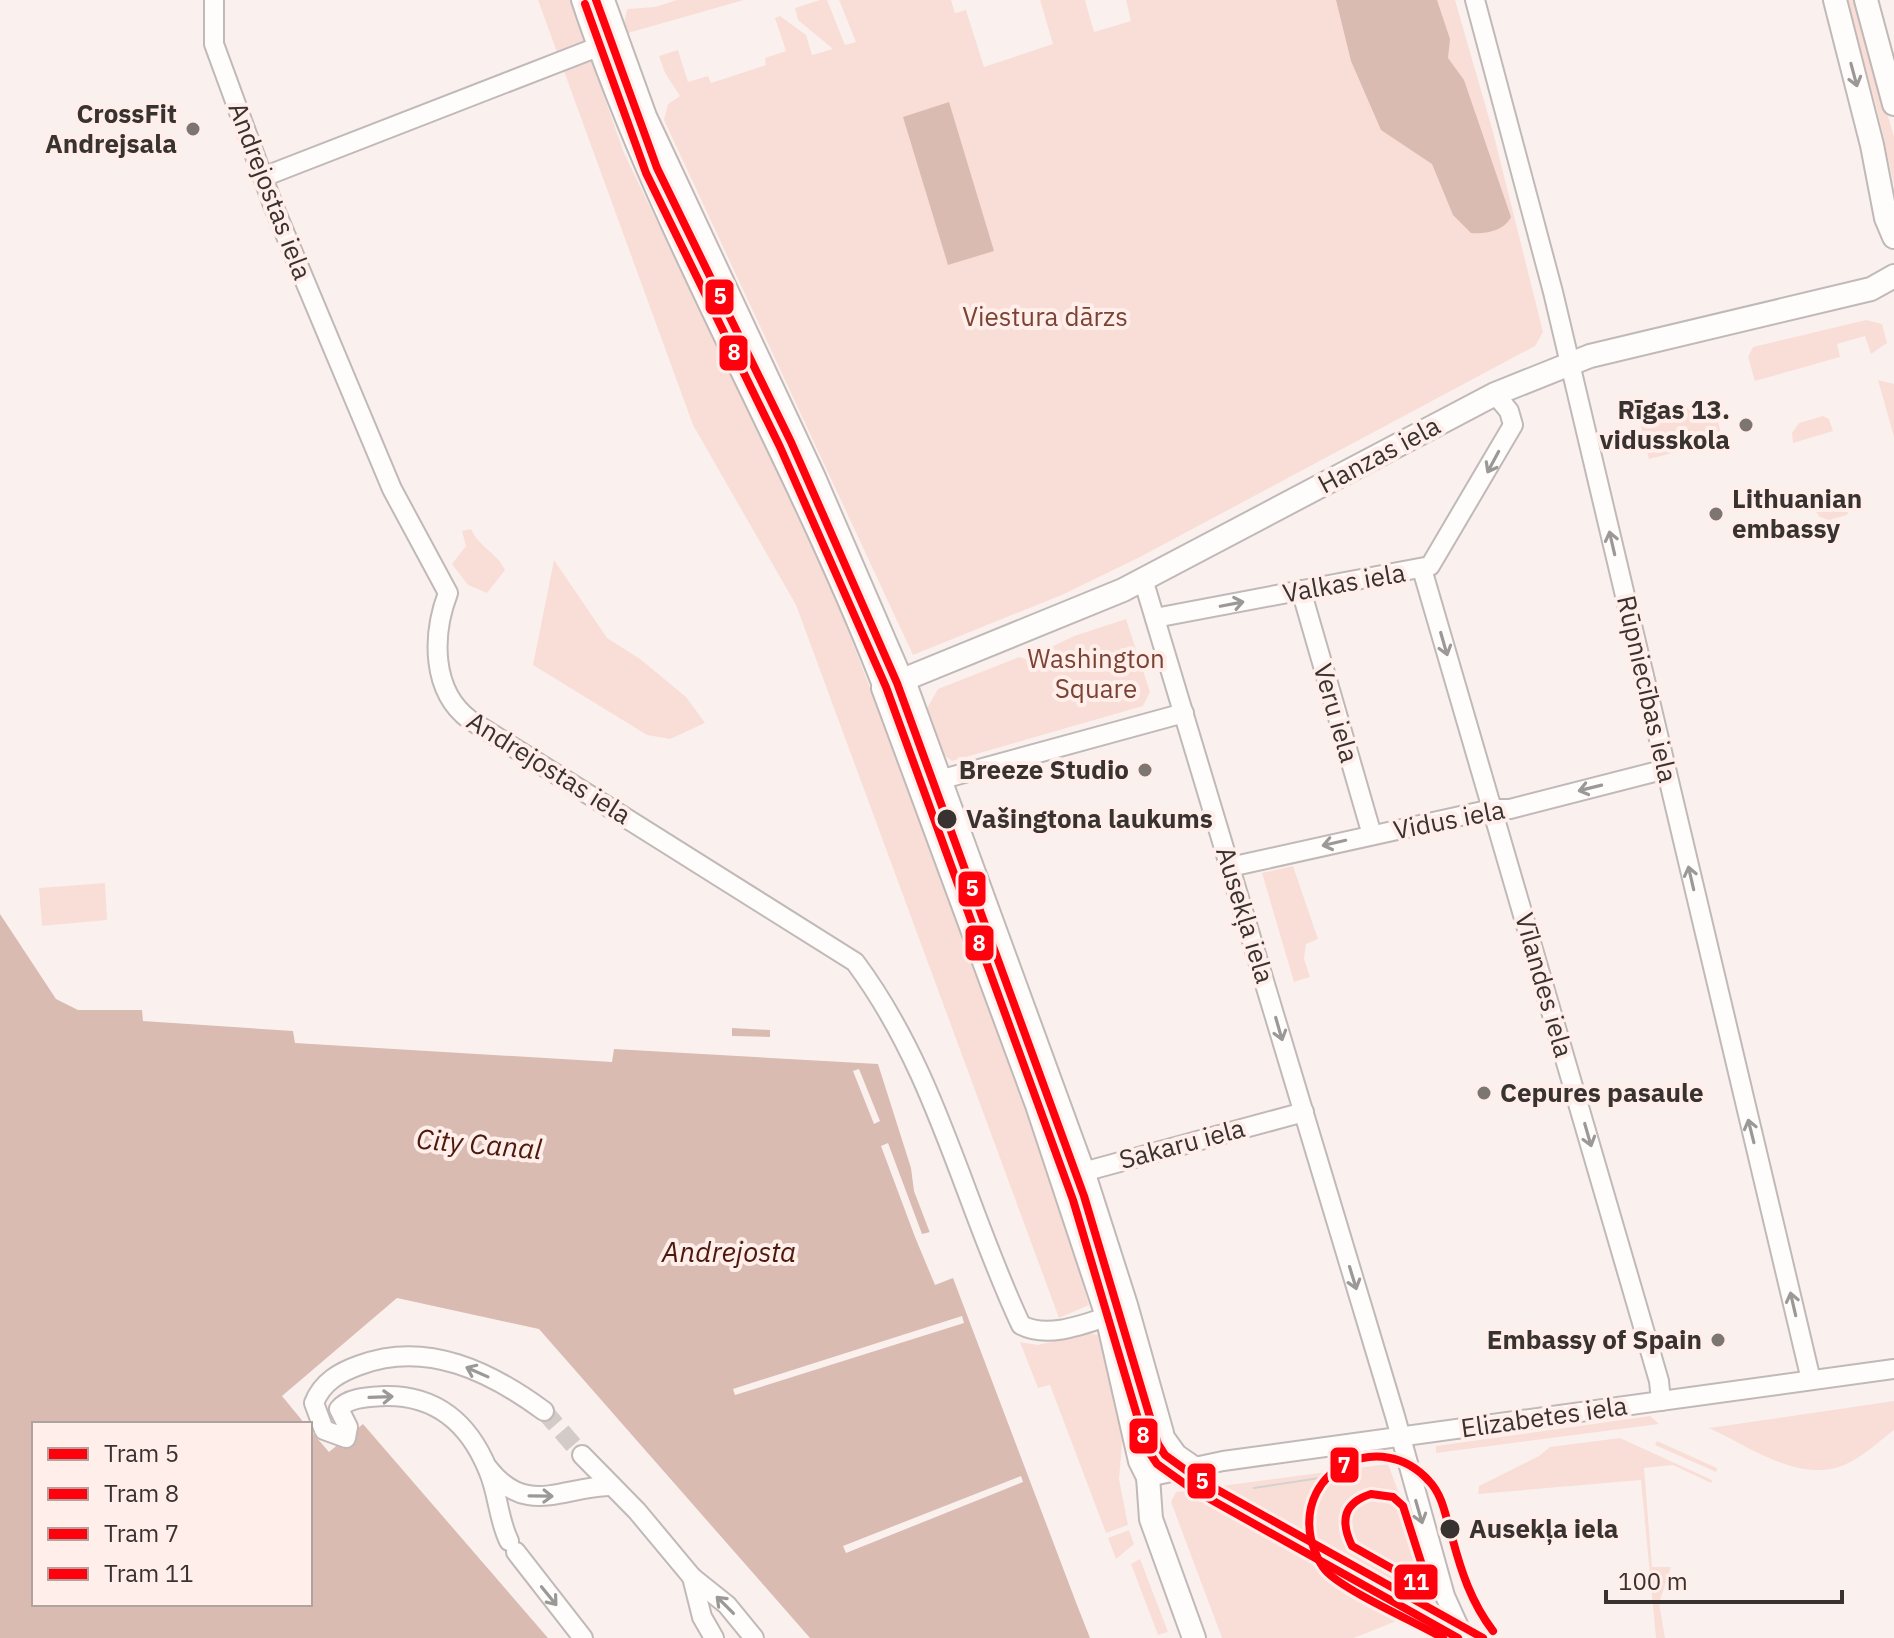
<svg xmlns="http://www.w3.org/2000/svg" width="1894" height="1638" font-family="'IBM Plex Sans',sans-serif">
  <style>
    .green { fill: #f9ded7 }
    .water { fill: #dabbb2 }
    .pier { fill: #faf1ee }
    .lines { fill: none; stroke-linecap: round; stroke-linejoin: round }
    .minor-tunnel { stroke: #d3cbc8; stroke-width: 18; stroke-dasharray: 18 9; stroke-linecap: butt }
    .minor-casing { stroke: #c0b9b7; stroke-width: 22 }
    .major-casing { stroke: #c0b9b7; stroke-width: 26 }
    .minor { stroke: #fefdfc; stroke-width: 18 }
    .major { stroke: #fefdfc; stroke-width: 22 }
    .tram { stroke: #d4d2d1; stroke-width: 2 }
    .tram-1-casing { stroke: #ffeee9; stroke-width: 14 }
    .tram-2-casing { stroke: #ffeee9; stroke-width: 14 }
    .tram-3-casing { stroke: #ffeee9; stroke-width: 14 }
    .tram-4-casing { stroke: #ffeee9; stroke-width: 14 }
    .tram-1 { stroke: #ff000c; stroke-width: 8 }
    .tram-2 { stroke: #ff000c; stroke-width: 8 }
    .tram-3 { stroke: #ff000c; stroke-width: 8 }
    .tram-4 { stroke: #ff000c; stroke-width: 8 }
    .oneway { stroke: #9b9896 }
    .poi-dot { fill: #7c7572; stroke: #ffeee9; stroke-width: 3 }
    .stop-dot { fill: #383230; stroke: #ffeee9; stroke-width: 3 }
    .labels { text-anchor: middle; stroke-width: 8; stroke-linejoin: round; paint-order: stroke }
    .poi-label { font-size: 26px; font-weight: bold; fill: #383230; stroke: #ffeee9; text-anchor: end }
    .street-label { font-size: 26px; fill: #383230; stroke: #ffeee9 }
    .park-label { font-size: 26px; fill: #7a4334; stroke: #ffeee9 }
    .stop-label { font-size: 26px; font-weight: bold; fill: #383230; stroke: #ffeee9; text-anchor: start }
    .water-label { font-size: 28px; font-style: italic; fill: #4c190c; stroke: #ffeee9 }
    .line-badge { stroke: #ffeee9; stroke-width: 3 }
    .badge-label { font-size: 22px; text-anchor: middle; font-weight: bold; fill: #fff }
  </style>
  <rect width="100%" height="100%" fill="#faf1ee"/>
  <g class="green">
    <polygon points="538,0 570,0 624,153 819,555 1027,1097 1089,1305 1059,1318 796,605 693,425"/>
    <polygon points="677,0 744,0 628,33 624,24 627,9 655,7"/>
    <polygon points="820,0 827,0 845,45 856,42 839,0 951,0 955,13 966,10 984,67 1053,44 1040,0 1085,0 1094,32 1131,21 1126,0 1455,0 1493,132 1543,332 1535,346 1140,557 1064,594 913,655 664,120 668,104 680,96 665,73 659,56 678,50 688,82 708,76 711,83 766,65 765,58 786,51 775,18 780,16 806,35 812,55 833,49 798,20 795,8"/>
    <polygon points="1846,0 1855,0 1894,137 1894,185 1877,109"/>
    <polygon points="1866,320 1882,324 1887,343 1871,354 1865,336 1837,344 1840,357 1755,381 1748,357 1753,347"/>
    <polygon points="1878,380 1894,384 1894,437"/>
    <polygon points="1712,400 1723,440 1649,459 1639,419"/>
    <polygon points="1823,416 1829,419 1833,431 1793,443 1792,433 1799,423"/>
    <polygon points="1857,494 1847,515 1829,520 1820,517 1812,507"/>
    <path d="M471,529C478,546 497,553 505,570L487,593L468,585L452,564L466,546L462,531Z"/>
    <polygon points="554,560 607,638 640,659 686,697 705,723 670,739 647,735 533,665"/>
    <polygon points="1126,619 1150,692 1143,706 952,761 941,753 926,710 938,689 1019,657 1026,659 1074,636"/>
    <polygon points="1293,866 1318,939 1306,944 1304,959 1310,977 1294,982 1262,873"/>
    <polygon points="105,883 107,920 42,926 39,888"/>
    <polygon points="1089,1333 1098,1335 1123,1434 1119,1479 1128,1525 1106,1533 1050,1385 1038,1388 1020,1342 1038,1345"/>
    <path d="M1894,1401V1430C1881,1440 1868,1452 1854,1460C1807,1489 1752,1448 1709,1428Z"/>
    <polygon points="1650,1416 1659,1424 1436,1453 1436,1446"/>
    <polygon points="1620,1438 1712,1480 1711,1483 1673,1465 1644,1468 1652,1567 1671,1567 1659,1603 1665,1638 1656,1638 1641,1480 1478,1494 1479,1486 1539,1456 1550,1447"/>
    <polygon points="1657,1441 1717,1468 1716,1472 1655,1445"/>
    <polygon points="1388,1464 1438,1599 1415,1621 1409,1616 1354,1638 1222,1638 1171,1502 1176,1492"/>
    <polygon points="1129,1530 1134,1544 1116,1559 1108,1538"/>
    <polygon points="1140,1559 1168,1632 1158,1635 1131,1564"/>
  </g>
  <g class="water">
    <path d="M1336,0H1437L1450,39L1448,58L1464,80L1511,217C1504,231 1486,234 1471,233L1453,215L1432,164L1381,130L1351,61Z"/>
    <polygon points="949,102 994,251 948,265 903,117"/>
    <polygon points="0,914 56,999 78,1010 142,1010 143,1021 293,1031 295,1043 612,1062 614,1049 878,1064 911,1168 914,1191 940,1259 959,1280 1091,1638 810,1638 539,1329 397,1298 282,1396 305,1424 34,1424 34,1604 310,1604 310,1430 329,1452 363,1424 548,1638 0,1638"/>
    <polygon points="732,1028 770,1030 770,1037 732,1036"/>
  </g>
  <g class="pier">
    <polygon points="859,1069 880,1121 874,1124 853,1071"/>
    <polygon points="888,1143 922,1234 934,1231 943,1257 962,1278 1095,1638 1090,1638 1077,1605 953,1278 935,1285 915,1237 881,1146"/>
    <polygon points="962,1316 964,1323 735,1395 733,1389"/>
    <polygon points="1021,1476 1023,1482 846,1553 843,1546"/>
  </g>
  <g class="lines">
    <polyline class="minor-tunnel" points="544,1411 582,1455"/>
    <g class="minor-casing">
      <g id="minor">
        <path d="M214,0V44L273,205L392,489L448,593C432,635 431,691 470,720L855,962C936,1070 964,1204 1021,1325C1050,1340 1089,1322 1118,1313"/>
        <path d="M581,0C660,239 793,454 883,688"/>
        <polyline points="605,0 647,116 816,477 904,681"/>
        <polyline points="1475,0 1553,292 1811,1380"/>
        <polyline points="263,177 590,50"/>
        <polyline points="1422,569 1659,1381 1661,1401"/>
        <polyline points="1143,579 1395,1416 1445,1596 1464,1638"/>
        <polyline points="1301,590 1372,835"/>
        <polyline points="1155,618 1430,566 1513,425 1509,411 1495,394"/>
        <polyline points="928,783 1184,713"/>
        <polyline points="1230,867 1492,809 1510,809 1666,769"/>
        <polyline points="1061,1178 1304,1112"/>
        <polyline points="1162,1433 1177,1454 1193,1465"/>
        <polyline points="582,1455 637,1511 692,1577 727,1605 754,1638"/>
        <path d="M488,1468C526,1517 562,1487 609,1486"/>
        <polyline points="1148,1477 1223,1461 1894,1369"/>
        <path d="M509,1541C498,1519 498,1492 488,1470C469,1423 436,1395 385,1396C370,1397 348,1397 339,1409L348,1427L346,1438L324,1430L314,1403C322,1382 340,1372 360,1365C427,1340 491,1372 544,1411"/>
        <polyline points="516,1552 583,1638"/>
        <polyline points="692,1577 702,1617 714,1638"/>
      </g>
    </g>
    <g class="major-casing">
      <g id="major">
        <polyline points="1835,0 1872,145 1886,218 1894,237"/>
        <polyline points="1866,0 1894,104"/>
        <polyline points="904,681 1083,1171 1126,1305 1162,1433 1148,1477 1151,1519 1194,1638"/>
        <polyline points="1148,1477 1140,1461 1107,1316 1037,1105 883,688 1123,590 1495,394 1590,356 1871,289 1894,276"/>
      </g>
    </g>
    <use href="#minor" class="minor"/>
    <use href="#major" class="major"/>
    <polyline class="tram" points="1254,1488 1353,1473"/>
    <g class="tram-1-casing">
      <polyline id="tram-1" points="596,0 657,168 791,442 897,683 1084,1196 1158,1444 1165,1455 1198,1479 1483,1638"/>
    </g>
    <g class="tram-2-casing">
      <polyline id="tram-2" points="585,4 646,173 780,447 886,687 1073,1200 1147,1449 1157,1464 1192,1489 1458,1638"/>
    </g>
    <g class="tram-3-casing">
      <path id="tram-3" d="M1443,1638C1415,1622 1347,1592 1327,1572C1318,1563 1314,1550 1311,1539C1296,1468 1382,1428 1429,1481C1443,1495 1446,1519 1452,1537C1461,1571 1471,1602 1493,1631"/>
    </g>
    <g class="tram-4-casing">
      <path id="tram-4" d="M1371,1494L1393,1497L1403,1506L1430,1590L1352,1546C1340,1521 1343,1503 1371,1494Z"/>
    </g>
    <use href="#tram-1" class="tram-1"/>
    <use href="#tram-2" class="tram-2"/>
    <use href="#tram-3" class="tram-3"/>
    <use href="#tram-4" class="tram-4"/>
  </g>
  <defs><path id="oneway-shaft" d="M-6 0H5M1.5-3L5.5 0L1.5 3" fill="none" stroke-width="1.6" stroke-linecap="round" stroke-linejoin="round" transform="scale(2)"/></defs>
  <g class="oneway">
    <use href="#oneway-shaft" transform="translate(1854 75) rotate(75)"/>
    <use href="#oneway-shaft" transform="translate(1493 462) rotate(118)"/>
    <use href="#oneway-shaft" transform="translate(1612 543) rotate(-103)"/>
    <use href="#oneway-shaft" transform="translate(1232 604) rotate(-11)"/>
    <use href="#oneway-shaft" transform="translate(1444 644) rotate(74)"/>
    <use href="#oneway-shaft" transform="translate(1590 788) rotate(166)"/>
    <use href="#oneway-shaft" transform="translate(1334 843) rotate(167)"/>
    <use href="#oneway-shaft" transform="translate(1691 878) rotate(-103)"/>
    <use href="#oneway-shaft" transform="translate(1279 1029) rotate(74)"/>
    <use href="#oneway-shaft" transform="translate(1751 1131) rotate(-104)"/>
    <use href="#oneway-shaft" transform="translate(1588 1135) rotate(74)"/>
    <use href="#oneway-shaft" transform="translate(1353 1278) rotate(73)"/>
    <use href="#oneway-shaft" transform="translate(1793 1304) rotate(-103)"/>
    <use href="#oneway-shaft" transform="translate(477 1372) rotate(-156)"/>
    <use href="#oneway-shaft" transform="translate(381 1397) rotate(-2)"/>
    <use href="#oneway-shaft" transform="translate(541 1496) rotate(1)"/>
    <use href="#oneway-shaft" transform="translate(1419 1512) rotate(74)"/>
    <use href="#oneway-shaft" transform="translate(549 1596) rotate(51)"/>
    <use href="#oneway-shaft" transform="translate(725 1605) rotate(-135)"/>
  </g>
  <g class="poi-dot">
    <circle cx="193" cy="129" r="8"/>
    <circle cx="1746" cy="425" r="8"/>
    <circle cx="1716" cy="514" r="8"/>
    <circle cx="1145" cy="770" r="8"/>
    <circle cx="1484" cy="1093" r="8"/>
    <circle cx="1718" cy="1340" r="8"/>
  </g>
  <g class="stop-dot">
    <circle cx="947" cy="819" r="11"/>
    <circle cx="1450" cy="1529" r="11"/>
  </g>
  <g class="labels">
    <g class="poi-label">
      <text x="177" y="123">CrossFit<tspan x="177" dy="30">Andrejsala</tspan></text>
      <text x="1730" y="419">Rīgas 13.<tspan x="1730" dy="30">vidusskola</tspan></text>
      <text x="1732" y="508" text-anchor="start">Lithuanian<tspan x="1732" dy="30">embassy</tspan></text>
      <text x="1129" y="779">Breeze Studio</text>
      <text x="1500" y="1102" text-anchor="start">Cepures pasaule</text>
      <text x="1702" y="1349">Embassy of Spain</text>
    </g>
    <g class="street-label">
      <text transform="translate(270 191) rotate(69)" y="9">Andrejostas iela</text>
      <text transform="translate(1379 455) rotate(-28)" y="9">Hanzas iela</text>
      <text transform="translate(1344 583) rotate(-10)" y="9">Valkas iela</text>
      <text transform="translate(1647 689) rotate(77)" y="9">Rūpniecības iela</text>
      <text transform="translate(1336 713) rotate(74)" y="9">Veru iela</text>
      <text transform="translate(549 768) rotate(32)" y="9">Andrejostas iela</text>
      <text transform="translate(1449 820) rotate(-11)" y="9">Vidus iela</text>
      <text transform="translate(1245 915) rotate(73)" y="9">Ausekļa iela</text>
      <text transform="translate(1544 985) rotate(74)" y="9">Vīlandes iela</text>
      <text transform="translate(1182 1144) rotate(-15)" y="9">Sakaru iela</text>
      <text transform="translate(1544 1417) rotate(-8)" y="9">Elizabetes iela</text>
    </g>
    <g class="park-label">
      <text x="1045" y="326">Viestura dārzs</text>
      <text x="1096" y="668">Washington<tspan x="1096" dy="30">Square</tspan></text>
    </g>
    <g class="stop-label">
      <text x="966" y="828">Vašingtona laukums</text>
      <text x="1469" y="1538">Ausekļa iela</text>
    </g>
    <g class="water-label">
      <text transform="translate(479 1144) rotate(5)" y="10">City Canal</text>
      <text x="729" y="1262">Andrejosta</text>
    </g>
  </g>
  <g class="line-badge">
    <rect x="704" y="278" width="31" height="38" rx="8" fill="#ff000c"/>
    <rect x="718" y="334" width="31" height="38" rx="8" fill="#ff000c"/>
    <rect x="957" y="870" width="30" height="38" rx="8" fill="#ff000c"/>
    <rect x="964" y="924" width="31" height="38" rx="8" fill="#ff000c"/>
    <rect x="1128" y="1417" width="31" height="38" rx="8" fill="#ff000c"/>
    <rect x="1329" y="1446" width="31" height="38" rx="8" fill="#ff000c"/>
    <rect x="1186" y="1462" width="31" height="38" rx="8" fill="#ff000c"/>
    <rect x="1393" y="1563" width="46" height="38" rx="8" fill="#ff000c"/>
  </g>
  <g class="badge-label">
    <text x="720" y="304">5</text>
    <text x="734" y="360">8</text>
    <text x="972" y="896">5</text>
    <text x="979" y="951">8</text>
    <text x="1143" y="1443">8</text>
    <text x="1344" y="1473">7</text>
    <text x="1202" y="1489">5</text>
    <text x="1416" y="1590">11</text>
  </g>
  <rect x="32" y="1422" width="280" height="184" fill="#ffeee9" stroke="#afa39f" stroke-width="2"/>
  <rect x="48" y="1448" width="40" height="12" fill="#ff000c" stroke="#afa39f" stroke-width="2"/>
  <text x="104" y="1462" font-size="24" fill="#383230">Tram 5</text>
  <rect x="48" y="1488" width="40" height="12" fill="#ff000c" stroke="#afa39f" stroke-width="2"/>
  <text x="104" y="1502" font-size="24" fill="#383230">Tram 8</text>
  <rect x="48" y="1528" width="40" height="12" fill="#ff000c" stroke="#afa39f" stroke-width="2"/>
  <text x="104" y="1542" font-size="24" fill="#383230">Tram 7</text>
  <rect x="48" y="1568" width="40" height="12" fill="#ff000c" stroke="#afa39f" stroke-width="2"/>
  <text x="104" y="1582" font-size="24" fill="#383230">Tram 11</text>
  <path d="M1606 1590v12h236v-12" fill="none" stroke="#383230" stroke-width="4"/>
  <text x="1618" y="1590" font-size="24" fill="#383230" stroke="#ffeee9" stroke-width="6" paint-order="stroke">100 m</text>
</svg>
